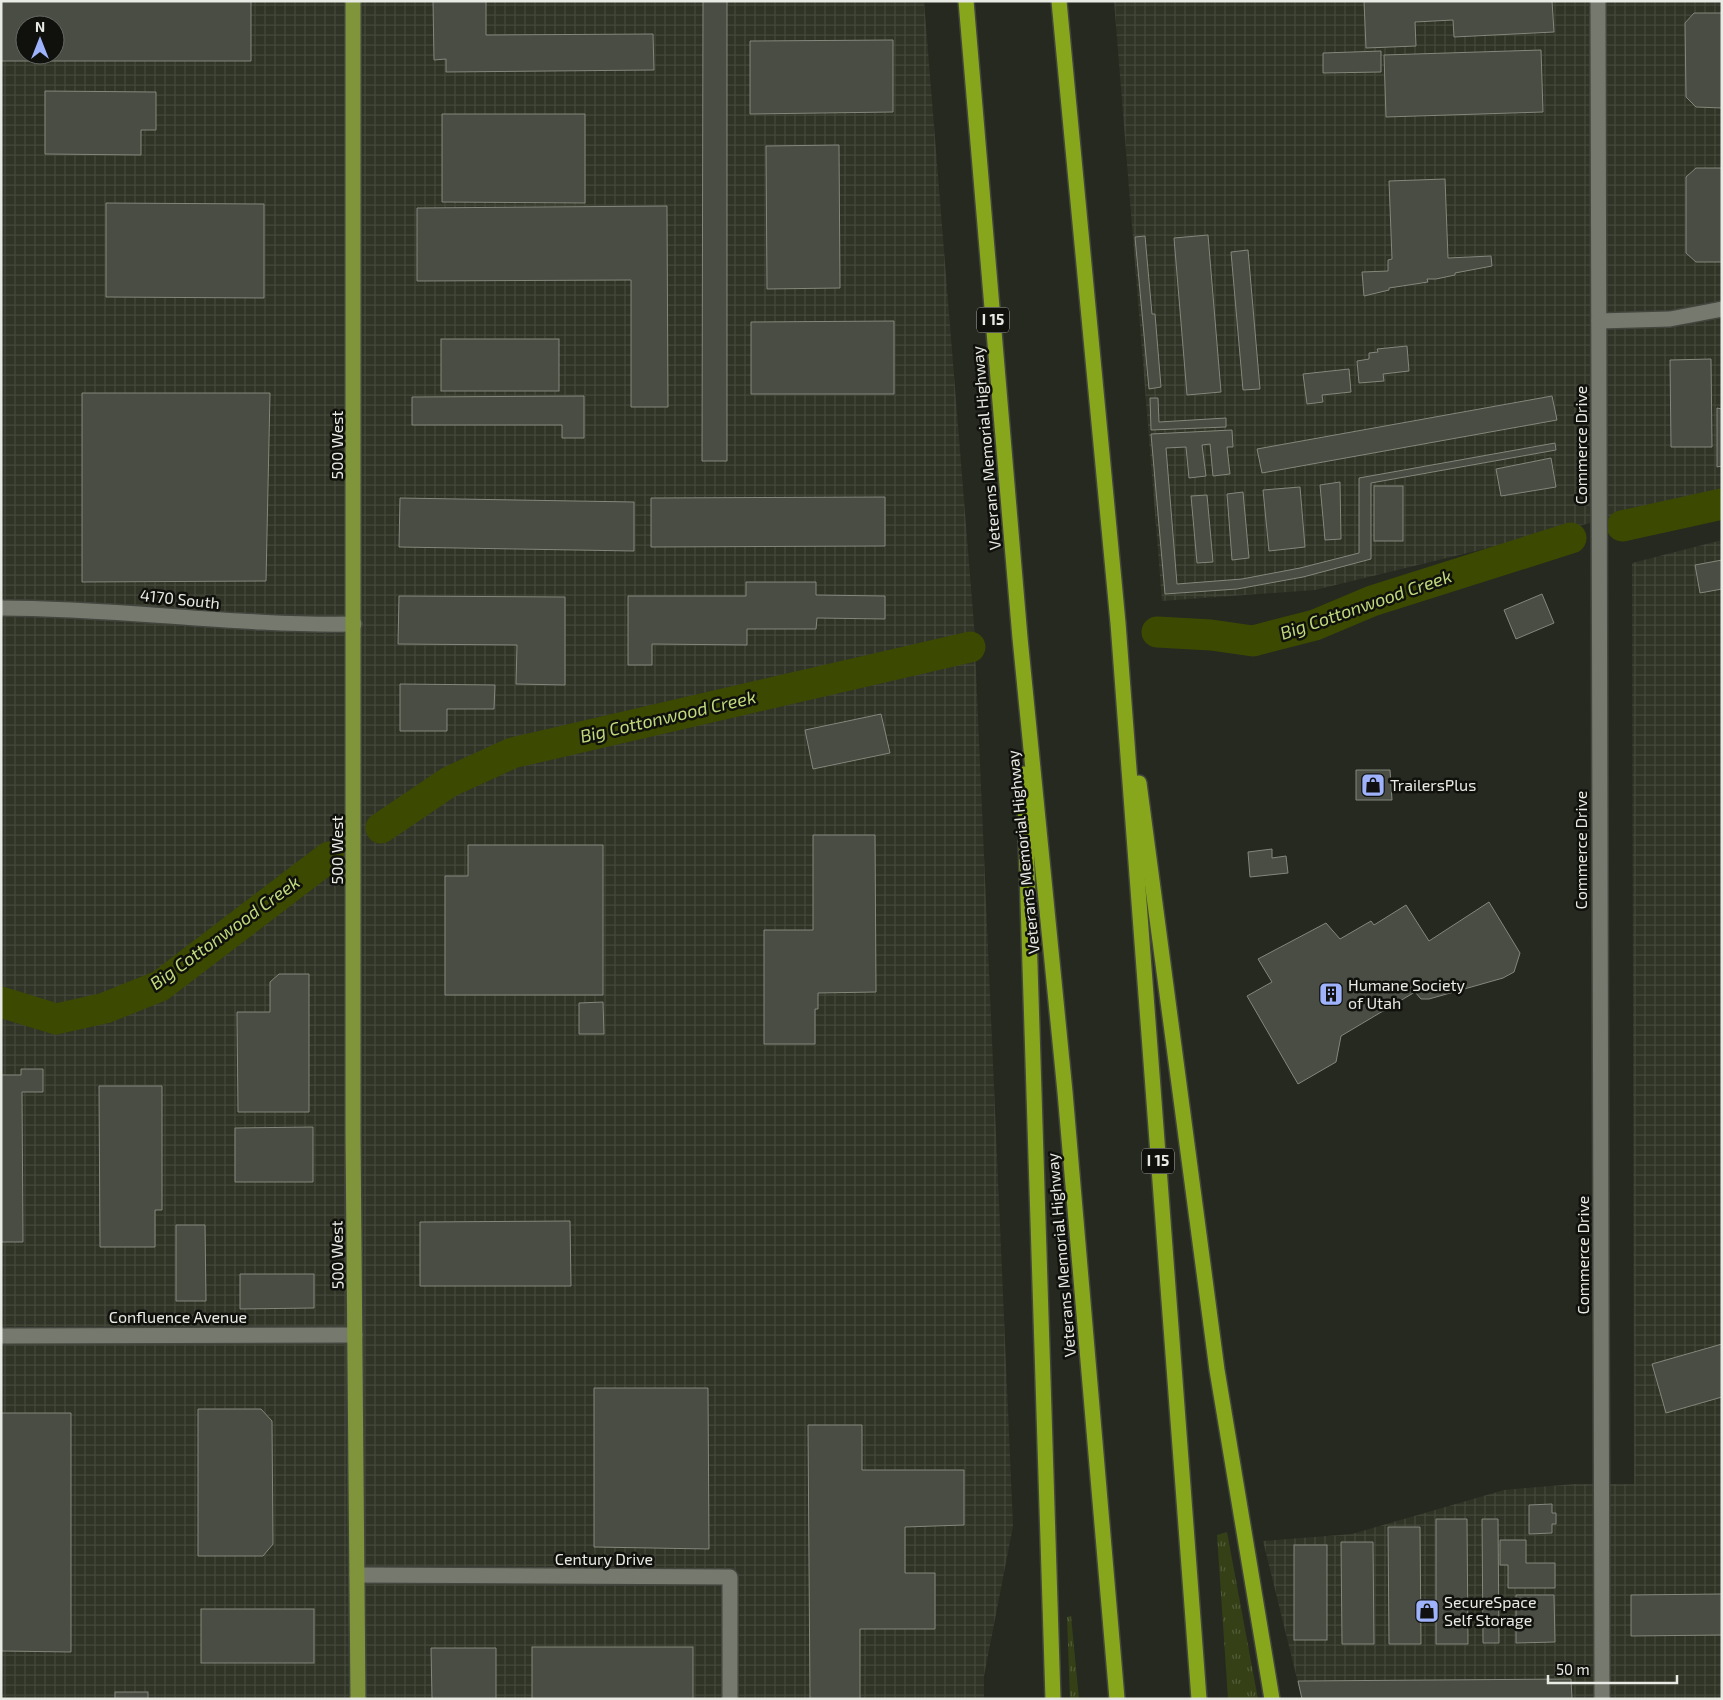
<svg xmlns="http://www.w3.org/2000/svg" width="1723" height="1700" font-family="'Exo 2',sans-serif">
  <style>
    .industrial { fill: url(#industrial-grid); fill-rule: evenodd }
    .grass { fill: url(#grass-tufts) }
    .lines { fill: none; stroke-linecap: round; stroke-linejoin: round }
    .river { stroke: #3b4a00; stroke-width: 31 }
    .building { fill: #494d43; stroke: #83877c; fill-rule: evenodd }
    .minor-casing { stroke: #43463e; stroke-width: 18 }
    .major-casing { stroke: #43463e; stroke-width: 18 }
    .highway-casing { stroke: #43463e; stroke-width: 18 }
    .minor { stroke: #75796e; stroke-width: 15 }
    .major { stroke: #80943c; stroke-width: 15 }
    .highway { stroke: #88a61b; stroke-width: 15 }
    .labels { text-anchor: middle; stroke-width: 5; stroke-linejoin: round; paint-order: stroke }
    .shield { fill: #10110d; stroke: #a7a9a4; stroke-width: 1 }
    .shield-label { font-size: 15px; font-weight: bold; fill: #e8eae4 }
    .street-label { font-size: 16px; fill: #e8eae4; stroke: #10110d }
    .poi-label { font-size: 16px; fill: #e8eae4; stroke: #10110d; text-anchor: start }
    .water-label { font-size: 18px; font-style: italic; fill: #bfd97b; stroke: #10110d }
  </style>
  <defs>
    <pattern id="industrial-grid" width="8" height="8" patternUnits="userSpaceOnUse" patternTransform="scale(1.25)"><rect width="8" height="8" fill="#303426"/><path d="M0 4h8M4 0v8" fill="none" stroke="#44483b"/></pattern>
    <pattern id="grass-tufts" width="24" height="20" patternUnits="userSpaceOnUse" patternTransform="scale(1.25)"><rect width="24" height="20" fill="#354017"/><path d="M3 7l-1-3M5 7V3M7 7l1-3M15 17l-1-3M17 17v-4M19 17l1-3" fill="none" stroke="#525c39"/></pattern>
  </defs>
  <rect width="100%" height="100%" fill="#262920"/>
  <g class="industrial">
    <path d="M1,1H924L974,625L1013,1526L984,1676V1699H1ZM25,25H55V55H25Z"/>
    <polygon points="1114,1 1722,1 1722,491 1315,590 1162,601"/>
    <polygon points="1722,540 1722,1699 1302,1699 1263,1541 1352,1534 1504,1490 1574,1484 1634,1484 1632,563"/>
  </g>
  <g class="grass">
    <polygon points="1227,1532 1258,1699 1228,1699 1217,1535"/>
    <polygon points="1071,1616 1079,1699 1070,1699 1067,1617"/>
  </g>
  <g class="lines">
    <g class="river">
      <polyline points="1622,526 1722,504"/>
      <polyline points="1157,632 1211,635 1253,641 1315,625 1372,601 1571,538"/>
      <polyline points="381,828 449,782 512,753 970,647"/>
      <polyline points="1,1002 56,1019 105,1008 160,986 329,857"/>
    </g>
  </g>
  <g class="building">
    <path d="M1,1H251V61H1ZM25,25H55V55H25Z"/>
    <polygon points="433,1 486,1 486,35 653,34 654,70 446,72 446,59 434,60"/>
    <polygon points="703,1 727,1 727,461 702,461"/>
    <polygon points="1364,1 1552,1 1554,32 1454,37 1453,20 1415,22 1416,46 1366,48"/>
    <polygon points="1694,13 1722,13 1722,108 1696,107 1686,97 1685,23"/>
    <polygon points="893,40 893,112 750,114 750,41"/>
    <polygon points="1541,50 1543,112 1386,117 1384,55"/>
    <polygon points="1381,51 1381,72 1323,73 1323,53"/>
    <polygon points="45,91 156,92 156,130 141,130 141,155 45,154"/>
    <polygon points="442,114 585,114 585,203 442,202"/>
    <polygon points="839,145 840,288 767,289 766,146"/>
    <polygon points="1696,168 1722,168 1722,262 1696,262 1686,253 1686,177"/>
    <polygon points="1445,179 1448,258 1491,256 1492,266 1455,273 1455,275 1436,279 1427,279 1428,282 1389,288 1389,290 1364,296 1362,272 1388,271 1388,260 1392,259 1389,181"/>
    <polygon points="106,203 264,204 264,298 106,297"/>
    <polygon points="667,206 668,407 631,407 631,280 417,281 417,208"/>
    <polygon points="1208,235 1221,392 1187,395 1174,238"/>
    <polygon points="1145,236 1152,314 1155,314 1161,387 1149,389 1135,237"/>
    <polygon points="1248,250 1260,389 1243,390 1231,252"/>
    <polygon points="894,321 894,394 751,394 751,322"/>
    <rect x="441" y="339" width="118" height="52"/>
    <polygon points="1407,346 1409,371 1383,374 1384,381 1359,383 1357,361 1369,359 1369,353 1378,352 1377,349"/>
    <polygon points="1711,359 1712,447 1671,447 1670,360"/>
    <polygon points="1349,369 1351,392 1322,395 1323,402 1307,404 1303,374"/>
    <polygon points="82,393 270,393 266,581 82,582"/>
    <polygon points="584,396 584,438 562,438 562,425 412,425 412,397"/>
    <polygon points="1552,396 1557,420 1262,473 1257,449"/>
    <polygon points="1150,398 1158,398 1159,422 1226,418 1226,427 1151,430"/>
    <polygon points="1717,408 1722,409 1722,466 1717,467"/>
    <polygon points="1232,430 1233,447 1227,447 1230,474 1213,476 1210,444 1202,445 1206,476 1189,478 1186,447 1166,448 1177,584 1242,579 1300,568 1359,553 1359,478 1555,443 1556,450 1371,483 1371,559 1303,577 1237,589 1165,594 1151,434"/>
    <polygon points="1551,458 1556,487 1501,496 1496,469"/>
    <polygon points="1340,482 1341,539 1325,540 1320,485"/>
    <rect x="1374" y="486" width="29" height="55"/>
    <polygon points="1300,487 1305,547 1269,551 1263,490"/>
    <polygon points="1243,492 1249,558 1232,560 1227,494"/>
    <polygon points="1207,495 1213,562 1197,563 1191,496"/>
    <polygon points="885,497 885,546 651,547 651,498"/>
    <polygon points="400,498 634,502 634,551 399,547"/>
    <polygon points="1722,560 1722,589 1700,593 1695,565"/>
    <polygon points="746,582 816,582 816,595 885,596 885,619 817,618 816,629 747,629 747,645 652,644 652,665 628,665 628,596 746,596"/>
    <polygon points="1542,594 1554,623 1516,639 1504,610"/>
    <polygon points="399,596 565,597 565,685 516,684 517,645 398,644"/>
    <polygon points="400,684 495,685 494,709 447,709 447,731 400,731"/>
    <polygon points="881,714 890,753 813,769 805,730"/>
    <polygon points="1356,770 1390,770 1392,800 1356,800"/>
    <polygon points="813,835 875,835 876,992 818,993 818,1009 815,1009 815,1044 764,1044 764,930 813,930"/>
    <polygon points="468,845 603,845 603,995 445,995 445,876 468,876"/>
    <polygon points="1272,849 1272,858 1286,856 1288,873 1250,877 1248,852"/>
    <polygon points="1489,902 1520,953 1514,972 1503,978 1429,999 1421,999 1415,992 1341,1036 1336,1062 1298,1084 1247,996 1272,982 1258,959 1326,923 1340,939 1371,921 1374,925 1406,905 1429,941"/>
    <polygon points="279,974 309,974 309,1112 238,1112 237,1012 270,1012 270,982"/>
    <polygon points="603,1002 604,1034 579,1034 579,1003"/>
    <polygon points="21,1069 43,1069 43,1092 22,1092 23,1242 1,1242 1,1075 21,1075"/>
    <polygon points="99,1086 162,1086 162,1210 155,1210 155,1247 100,1247"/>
    <polygon points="313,1127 313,1182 235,1182 235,1128"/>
    <polygon points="570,1221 571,1286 420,1286 420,1222"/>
    <polygon points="176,1225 205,1225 206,1301 176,1301"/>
    <polygon points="240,1274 314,1274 314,1308 240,1309"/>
    <polygon points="1722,1344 1722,1397 1666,1413 1652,1364"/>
    <polygon points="594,1388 708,1388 709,1549 594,1547"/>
    <polygon points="198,1409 261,1409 272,1421 273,1544 263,1556 198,1556"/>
    <polygon points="1,1413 71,1413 71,1652 1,1651"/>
    <polygon points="808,1425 862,1425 862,1470 964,1470 964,1525 905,1527 905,1573 935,1573 935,1629 860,1629 860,1699 810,1699"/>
    <polygon points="1552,1504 1552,1513 1556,1513 1556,1524 1552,1524 1552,1533 1529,1534 1529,1505"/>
    <polygon points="1436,1519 1467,1519 1468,1644 1436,1644"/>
    <polygon points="1482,1519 1498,1519 1499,1643 1483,1643"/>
    <polygon points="1388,1527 1420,1527 1421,1644 1389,1644"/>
    <polygon points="1500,1540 1526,1540 1526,1563 1555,1563 1555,1588 1508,1588 1508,1565 1500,1565"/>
    <polygon points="1341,1542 1373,1542 1374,1644 1342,1644"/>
    <rect x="1294" y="1545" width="33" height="95"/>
    <polygon points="1722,1594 1722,1635 1631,1636 1631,1595"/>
    <polygon points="1516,1595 1554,1595 1555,1642 1516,1643"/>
    <rect x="201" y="1609" width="113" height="54"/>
    <rect x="532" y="1647" width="161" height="52"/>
    <polygon points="431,1648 496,1648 496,1699 432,1699"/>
    <polygon points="1571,1679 1572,1699 1302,1699 1298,1681"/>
    <rect x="115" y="1692" width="33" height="7"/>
  </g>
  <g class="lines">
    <g class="minor-casing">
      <g id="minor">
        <polyline points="1598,1 1602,1699"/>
        <polyline points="1599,321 1670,319 1722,309"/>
        <path d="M1,608C120,608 236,626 354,624"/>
        <polyline points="1,1336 355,1335"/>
        <polyline points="357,1575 730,1577 730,1699"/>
      </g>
    </g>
    <g class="major-casing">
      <polyline id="major" points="353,1 353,1136 358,1699"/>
    </g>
    <g class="highway-casing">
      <g id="highway">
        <polyline points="966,1 1020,638 1065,1092 1117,1699"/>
        <polyline points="1059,1 1118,623 1199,1699"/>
        <polyline points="1024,774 1053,1699"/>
        <polyline points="1139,783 1217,1370 1272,1699"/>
      </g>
    </g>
    <use href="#minor" class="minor"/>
    <use href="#major" class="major"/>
    <use href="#highway" class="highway"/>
  </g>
  <defs>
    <g id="shop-square" transform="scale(1.25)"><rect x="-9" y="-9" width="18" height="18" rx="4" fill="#9fb3fd" stroke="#10110d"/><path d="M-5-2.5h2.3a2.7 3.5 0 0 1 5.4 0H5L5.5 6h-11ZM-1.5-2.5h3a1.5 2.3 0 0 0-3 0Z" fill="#111"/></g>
    <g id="building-square" transform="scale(1.25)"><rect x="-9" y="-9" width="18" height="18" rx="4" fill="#9fb3fd" stroke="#10110d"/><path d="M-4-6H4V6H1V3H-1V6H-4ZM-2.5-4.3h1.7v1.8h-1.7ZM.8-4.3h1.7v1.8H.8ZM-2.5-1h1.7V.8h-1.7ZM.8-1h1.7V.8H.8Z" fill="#111"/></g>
  </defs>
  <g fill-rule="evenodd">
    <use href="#shop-square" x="1373" y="785"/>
    <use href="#building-square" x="1331" y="994"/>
    <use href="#shop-square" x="1427" y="1611"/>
  </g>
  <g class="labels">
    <g class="shield">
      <rect x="977" y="307.5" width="32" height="25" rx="4"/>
      <rect x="1142" y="1148.5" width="32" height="25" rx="4"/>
    </g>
    <g class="shield-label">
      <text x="993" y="325">I 15</text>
      <text x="1158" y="1166">I 15</text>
    </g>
    <g class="street-label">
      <text transform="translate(337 445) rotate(-90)" y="6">500 West</text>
      <text transform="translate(1581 445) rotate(-90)" y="6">Commerce Drive</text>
      <text transform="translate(986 448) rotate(-95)" y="6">Veterans Memorial Highway</text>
      <text transform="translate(180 599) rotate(6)" y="6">4170 South</text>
      <text transform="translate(337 850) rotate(-90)" y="6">500 West</text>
      <text transform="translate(1581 850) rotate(-90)" y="6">Commerce Drive</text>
      <text transform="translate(1023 852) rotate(-96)" y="6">Veterans Memorial Highway</text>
      <text transform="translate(337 1255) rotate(-91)" y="6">500 West</text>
      <text transform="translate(1061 1255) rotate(-95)" y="6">Veterans Memorial Highway</text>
      <text transform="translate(1583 1255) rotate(-90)" y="6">Commerce Drive</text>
      <text x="178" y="1323">Confluence Avenue</text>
      <text x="604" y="1565">Century Drive</text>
    </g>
    <g class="poi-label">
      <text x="1390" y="791">TrailersPlus</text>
      <text x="1348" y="991">Humane Society<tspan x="1348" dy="18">of Utah</tspan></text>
      <text x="1444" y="1608">SecureSpace<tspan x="1444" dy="18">Self Storage</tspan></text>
    </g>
    <g class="water-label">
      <text transform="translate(1366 605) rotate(-19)" y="6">Big Cottonwood Creek</text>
      <text transform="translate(668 717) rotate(-13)" y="6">Big Cottonwood Creek</text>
      <text transform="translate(225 933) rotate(-36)" y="6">Big Cottonwood Creek</text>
    </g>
  </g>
  <rect width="1723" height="1700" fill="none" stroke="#e8eae4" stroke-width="5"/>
  <g transform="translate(40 40)"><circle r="24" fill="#10110d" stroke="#666863"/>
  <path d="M0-4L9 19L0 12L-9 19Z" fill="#9fb3fd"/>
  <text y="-8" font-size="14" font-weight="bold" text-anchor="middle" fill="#e8eae4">N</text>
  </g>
  <path d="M1548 1675v8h129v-8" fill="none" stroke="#e8eae4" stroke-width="2.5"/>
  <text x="1556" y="1675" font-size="15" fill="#e8eae4" stroke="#10110d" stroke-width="4" paint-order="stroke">50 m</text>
</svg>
